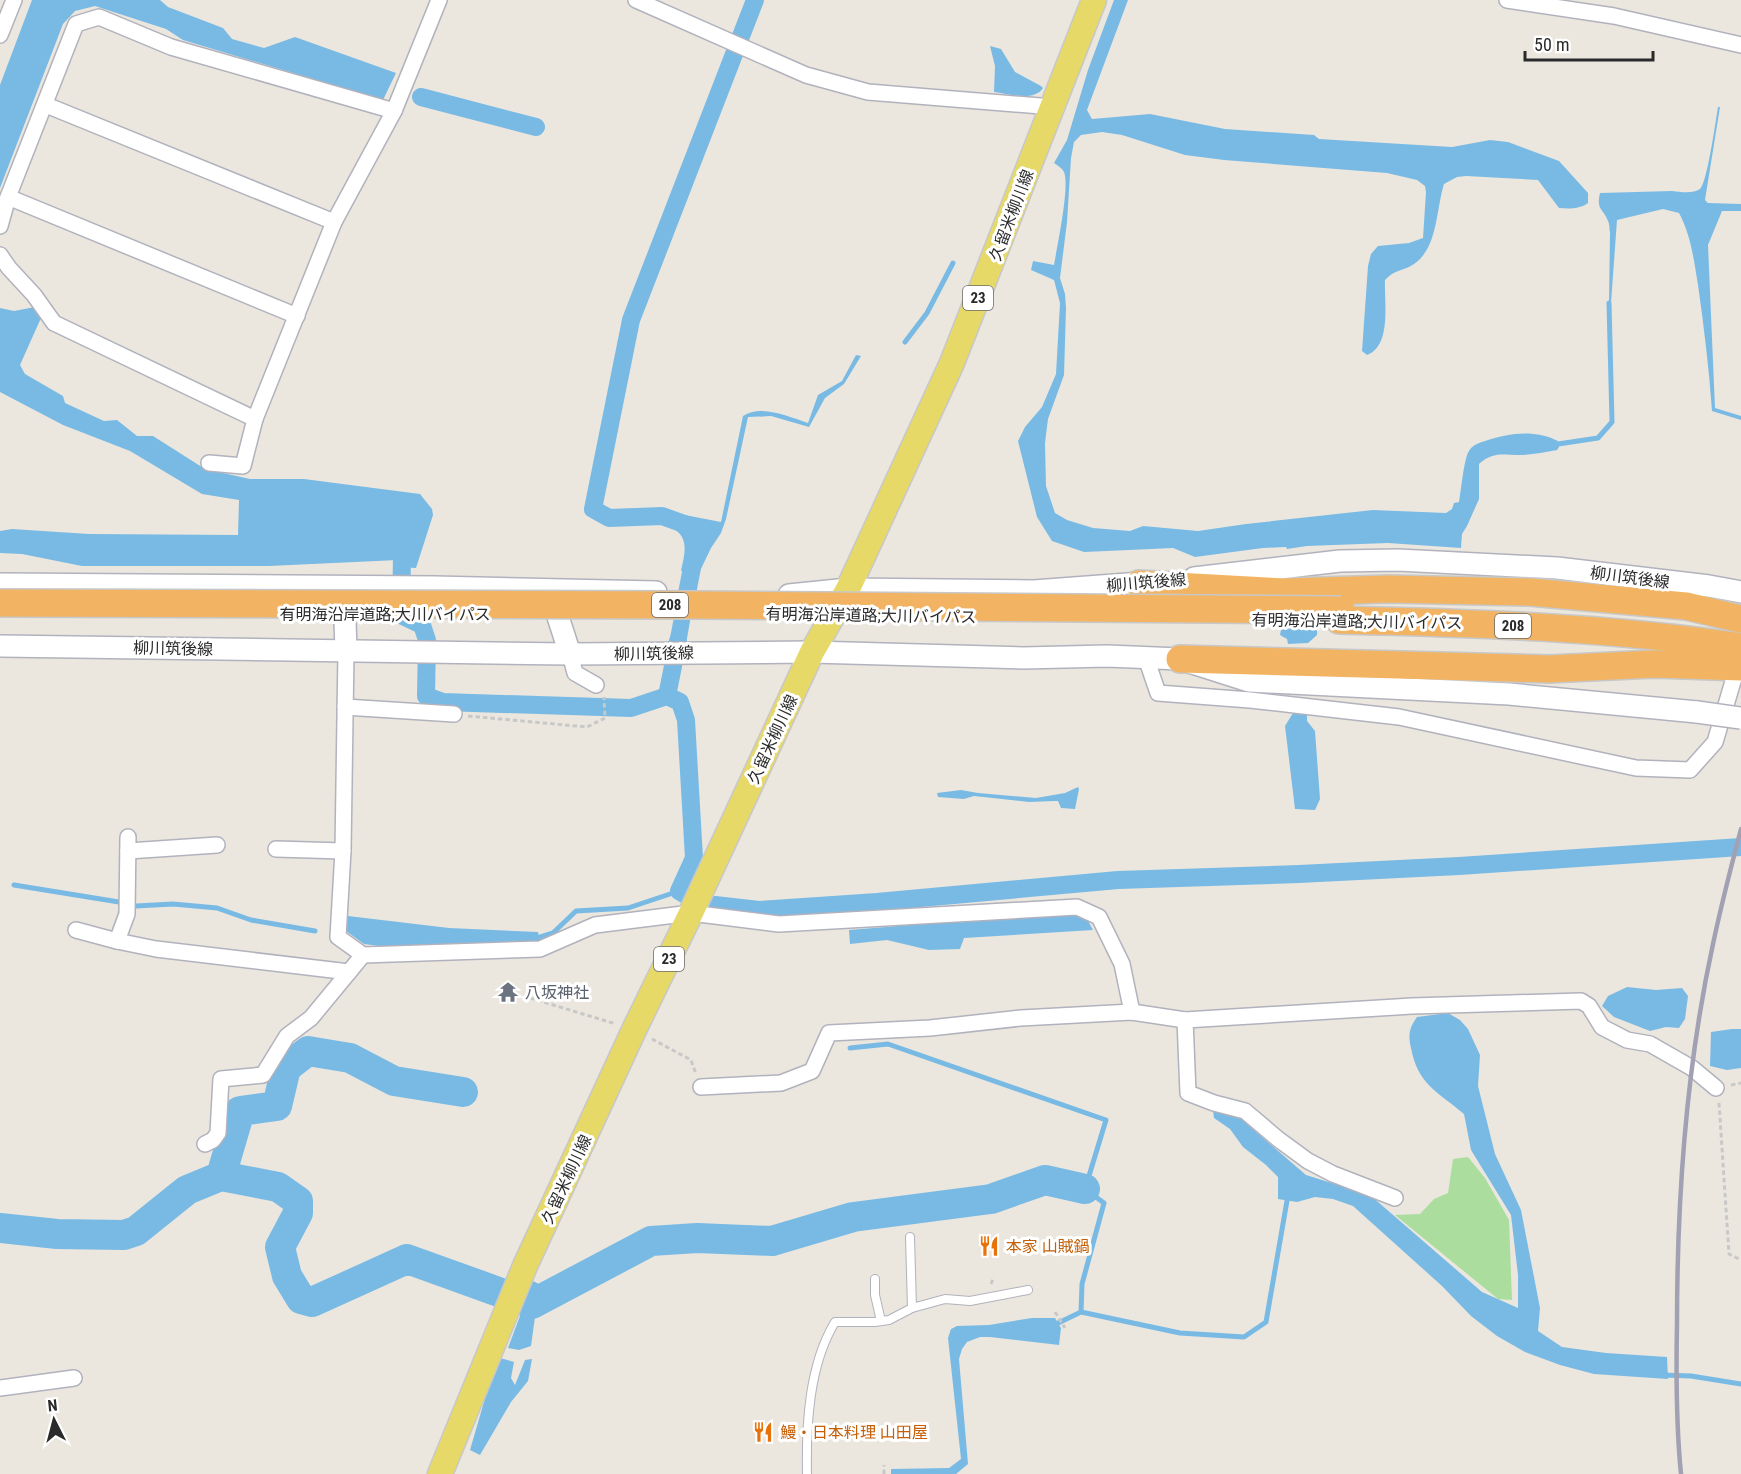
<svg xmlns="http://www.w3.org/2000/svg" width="1741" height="1474" font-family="'Roboto Condensed','Noto Sans JP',sans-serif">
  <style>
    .green { fill: #abde9e }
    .water { fill: #79bae5 }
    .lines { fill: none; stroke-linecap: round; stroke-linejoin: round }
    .stream { stroke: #79bae5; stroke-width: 5 }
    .canal { stroke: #79bae5; stroke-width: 18 }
    .river { stroke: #79bae5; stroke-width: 30 }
    .lane-casing { stroke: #b1b2bd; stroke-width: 10 }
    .street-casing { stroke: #b1b2bd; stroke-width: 18 }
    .secondary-casing { stroke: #b1b2bd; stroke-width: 24 }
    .primary-casing { stroke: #c8c8c8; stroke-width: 27 }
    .highway-casing { stroke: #c8c8c8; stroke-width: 30 }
    .path { stroke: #c8c8c8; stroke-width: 3; stroke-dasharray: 4.5 3; stroke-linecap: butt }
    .lane { stroke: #fff; stroke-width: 8 }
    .street { stroke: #fff; stroke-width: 15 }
    .secondary { stroke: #fff; stroke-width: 21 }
    .primary { stroke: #e6d968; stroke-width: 24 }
    .highway { stroke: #f2b462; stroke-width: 27 }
    .rail { stroke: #a1a1b3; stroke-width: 4.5 }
    .secondary-bridge-casing { stroke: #b1b2bd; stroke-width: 24; stroke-linecap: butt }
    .highway-bridge-casing { stroke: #c8c8c8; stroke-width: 30; stroke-linecap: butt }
    .secondary-bridge { stroke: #fff; stroke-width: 21 }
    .highway-bridge { stroke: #f2b462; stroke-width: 27 }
    .labels { text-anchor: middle; stroke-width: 6; stroke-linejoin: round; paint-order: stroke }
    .shield { fill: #fff; stroke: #6a6a6a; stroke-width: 1.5 }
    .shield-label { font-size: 15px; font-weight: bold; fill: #2a2a2a }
    .street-label { font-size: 16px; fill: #2a2a2a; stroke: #fff }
    .worship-label { font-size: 16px; fill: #5b616d; stroke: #fff; text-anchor: start }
    .food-label { font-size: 16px; fill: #c56008; stroke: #fff; text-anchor: start }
  </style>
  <rect width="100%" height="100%" fill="#ebe7de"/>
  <polygon class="green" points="1468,1157 1485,1178 1509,1220 1512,1300 1498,1299 1395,1215 1420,1214 1434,1199 1448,1193 1453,1159"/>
  <g class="water">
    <polygon points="32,0 160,0 168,7 223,28 232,39 264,48 295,37 396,73 383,100 183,40 166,29 95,6 75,11 63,24 0,188 0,85"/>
    <path d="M1114,0H1128L1087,110L1092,119L1150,114L1225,129L1314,135L1319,139L1452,147L1490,140L1508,142L1559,161L1588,193V203C1580,209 1569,209 1559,208L1538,180L1466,176L1457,177L1444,184C1436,209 1438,248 1414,264C1404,271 1395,269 1385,280C1384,301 1392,346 1367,355L1362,351L1368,266L1371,254L1378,246L1409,243L1423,238L1426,192L1425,186L1417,180L1387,173L1224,160L1185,155L1122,135L1102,132L1081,135L1074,142L1071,158L1067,222L1060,278L1065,294L1066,308L1064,375L1048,419L1045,443L1046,486L1055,513L1067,520L1093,528L1130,531L1143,526L1198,531L1246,524L1373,510L1446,513L1452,509L1454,503L1459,502C1461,491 1464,458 1469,451C1472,445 1479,443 1485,441C1508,433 1535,429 1558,441L1559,447L1557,450C1546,452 1535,454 1524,455C1505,456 1495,450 1479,464V499L1467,526L1462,534L1461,548L1388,543L1307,546L1287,549L1286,547L1263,548L1195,557L1173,548L1084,552L1052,541L1037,517L1018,441L1025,427L1042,407L1056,374L1060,303L1054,280L1031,270L1033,261L1054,265C1057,247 1070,186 1064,172C1062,168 1058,166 1054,163L1067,140L1088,70Z"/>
    <path d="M990,46L1001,49L1015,72L1041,86L1043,88C1034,102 1009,94 994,92L995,66Z"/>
    <path d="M1718,107H1720L1705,200L1708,203L1741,204V211H1722L1708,245L1715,408L1741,416V420L1712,411C1709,369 1704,327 1698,285C1694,261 1691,235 1679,213L1663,209L1617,220L1611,303H1609L1610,232C1609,228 1610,225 1608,221C1603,208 1596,210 1600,193L1672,191C1681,192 1693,194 1700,189C1707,184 1716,119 1718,107Z"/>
    <polygon points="35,307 41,318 20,365 25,374 63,396 65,403 104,421 117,420 137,436 153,436 205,469 250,479 304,479 420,494 432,509 433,515 416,568 399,567 398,560 269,566 82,566 22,554 0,553 0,531 12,529 89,534 238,535 239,500 202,494 130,451 63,425 0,392 0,308 14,311"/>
    <path d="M856,355L861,356L844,384L825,398L809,427L771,416L748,417L726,519L721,533L711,548L700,571H681C686,548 690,534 664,524V511L721,522L743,416C761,404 789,417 808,423L818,395L842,381Z"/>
    <polygon points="677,601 693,604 686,644 669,643"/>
    <polygon points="1318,617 1317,635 1308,643 1288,644 1287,639 1280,635 1283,619"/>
    <polygon points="1293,713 1307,714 1307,721 1315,731 1320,799 1315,810 1295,809 1285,726"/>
    <polygon points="1078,787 1079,789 1075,809 1061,808 1058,801 1054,801 1029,802 974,796 964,799 938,797 937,793 961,790 978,793 1036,798 1065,793"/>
    <polygon points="1070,912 1087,919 1093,930 964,938 960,949 929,950 887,940 850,944 849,930"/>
    <polygon points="348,916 449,928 538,932 540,942 463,945 379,946 364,944 346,931"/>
    <polygon points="1627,987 1656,990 1682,988 1688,996 1685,1019 1679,1028 1666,1027 1650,1031 1614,1017 1602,1006 1608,996"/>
    <path d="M1448,1013L1460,1020L1468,1029L1480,1055L1478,1086L1495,1154L1521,1210L1540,1308L1538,1331L1562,1347L1606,1353L1667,1357L1668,1379L1594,1374L1560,1365L1525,1352L1497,1336L1471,1316L1442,1286L1353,1206L1333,1199L1315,1197L1297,1202L1278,1199V1177L1266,1165L1243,1147L1230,1129L1214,1118L1213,1111L1240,1118L1306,1175L1370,1195L1482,1292L1518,1308V1275L1511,1215L1471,1150L1464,1114C1437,1091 1418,1085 1411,1048C1408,1035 1409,1028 1417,1017Z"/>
    <polygon points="1732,1029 1741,1029 1741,1068 1727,1070 1710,1066 1711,1032"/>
    <polygon points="607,1254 618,1272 535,1317 531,1346 519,1350 508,1348 533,1281 547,1288"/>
    <polygon points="1032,1318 1055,1318 1061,1328 1059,1345 990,1337 980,1337 967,1342 962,1349 959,1359 968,1464 956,1474 891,1474 891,1469 949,1468 961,1459 948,1338 951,1329 957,1326 989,1325"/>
    <polygon points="500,1358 514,1362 511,1378 515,1385 525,1360 532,1359 528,1381 511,1402 480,1455 470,1450 486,1395"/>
  </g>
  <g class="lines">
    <g class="stream">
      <polyline points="905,342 927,313 953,263"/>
      <polyline points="1558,444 1598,438 1612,422 1609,303"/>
      <polyline points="14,885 119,902"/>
      <polyline points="136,906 173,904 217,908 251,920 315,931"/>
      <polyline points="534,939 553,933 576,911 628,908 679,891"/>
      <polyline points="850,1048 888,1044 1106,1120 1085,1189 1104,1203 1082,1284 1081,1312 1054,1325"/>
      <polyline points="1081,1312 1180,1333 1244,1337 1266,1322 1288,1195"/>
      <polyline points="1662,1375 1691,1376 1741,1384"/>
    </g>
    <g class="canal">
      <polyline points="421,97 536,127"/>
      <polyline points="687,525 662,516 609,518 593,509 631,320 755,0"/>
      <polyline points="395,548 402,556 401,615 422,625 427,640 426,696 443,702 631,708 667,696 680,702 686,720 694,858 679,891 689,897"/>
      <polyline points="683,614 696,547"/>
      <polyline points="667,696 678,641"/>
      <polyline points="715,905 759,910 877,902 1118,880 1299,874 1459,866 1741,847"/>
    </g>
    <g class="river">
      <polyline points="221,1176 240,1111 277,1106 286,1068 308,1051 350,1058 394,1081 463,1092"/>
      <polyline points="0,1228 57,1234 124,1235 136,1231 187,1190 221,1176 278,1187 298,1201 298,1213 280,1247 287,1276 301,1299 312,1302 407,1259 532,1304 651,1241 697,1238 772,1241 853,1217 991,1199 1045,1180 1085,1189"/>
    </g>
    <g class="lane-casing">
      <g id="lane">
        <polyline points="910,1237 912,1308"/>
        <polyline points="875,1279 875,1295 881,1321"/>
        <path d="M807,1474C806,1424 809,1365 835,1322H875L889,1320L912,1308L945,1299L970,1301L1028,1290"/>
      </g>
    </g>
    <g class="street-casing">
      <g id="street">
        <polyline points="636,0 806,75 868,92 1053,107"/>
        <polyline points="1507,0 1614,16 1741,45"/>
        <polyline points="0,35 14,0"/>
        <polyline points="46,105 334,222"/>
        <polyline points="8,197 297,316"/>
        <polyline points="0,226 8,197 76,24 99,17 171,47 394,111"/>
        <polyline points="0,255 9,268 34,295 54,323 255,419 334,222 394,111 439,0"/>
        <polyline points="209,463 243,466 255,419"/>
        <polyline points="346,651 343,851 338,937 363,955 540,949 595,925 691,913 779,924 1077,907 1099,917 1122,964 1132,1012"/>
        <polyline points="570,654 575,673 596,685"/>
        <polyline points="1146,658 1158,693 1250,700 1399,717 1636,768 1690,770 1715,742 1734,678"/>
        <polyline points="345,707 454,714"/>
        <polyline points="276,849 343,851"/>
        <polyline points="128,851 217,845"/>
        <polyline points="76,930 117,941 127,914 128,837"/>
        <polyline points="117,941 156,949 349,972"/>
        <polyline points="1185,1020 1188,1093 1214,1103 1245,1111 1278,1139 1308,1161 1333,1174 1395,1198"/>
        <polyline points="701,1087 781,1083 812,1071 829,1033 930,1028 1021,1018 1132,1012 1185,1020 1412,1006 1581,1001 1589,1006 1602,1027 1627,1040 1650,1044 1692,1068 1716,1088"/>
        <polyline points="205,1144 213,1140 218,1133 221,1079 263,1075 287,1036 311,1018 363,955"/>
        <polyline points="0,1388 74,1378"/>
      </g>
    </g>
    <g class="secondary-casing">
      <g id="secondary">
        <polyline points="1194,578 1340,561 1398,560 1557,568 1709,586 1741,592"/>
        <polyline points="0,584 435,587 656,592"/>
        <polyline points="344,591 346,651"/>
        <polyline points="550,592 570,654"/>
        <polyline points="789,595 848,589 1034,591 1154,582"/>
        <polyline points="0,646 570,654 812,652 1023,658 1107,656 1180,659 1249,681 1509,694 1697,712"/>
      </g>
    </g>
    <g class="primary-casing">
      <polyline id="primary" points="440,1474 525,1266 634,1030 691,913 812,652 848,589 952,363 1094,0"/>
    </g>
    <g class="highway-casing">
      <g id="highway">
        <polyline points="1139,584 1285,592 1389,589 1530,592 1686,606 1741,619"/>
        <path d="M1339,620C1473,623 1608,627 1741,647"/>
        <polyline points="1180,659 1549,669 1654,664 1741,667"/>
      </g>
    </g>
    <g class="path">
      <polyline points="468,716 587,727 605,718 604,697"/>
      <polyline points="530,998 616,1024"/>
      <polyline points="652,1039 691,1060 696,1074"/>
      <polyline points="1731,1085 1741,1083"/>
      <polyline points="1719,1103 1729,1254 1741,1260"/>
      <polyline points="991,1284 994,1277"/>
      <polyline points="1055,1312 1065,1328"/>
      <polyline points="884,1474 884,1465"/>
    </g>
    <use href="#lane" class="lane"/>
    <use href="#street" class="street"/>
    <use href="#secondary" class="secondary"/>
    <use href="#primary" class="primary"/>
    <use href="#highway" class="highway"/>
    <path class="rail" d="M1681,1474C1676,1424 1676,1374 1677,1324C1677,1197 1686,1068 1713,944C1721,906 1731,867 1741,829"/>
    <g class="secondary-bridge-casing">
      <polyline id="secondary-bridge" points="1697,712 1741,718"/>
    </g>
    <g class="highway-bridge-casing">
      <polyline id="highway-bridge" points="0,603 700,605 1341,610"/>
    </g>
    <use href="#secondary-bridge" class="secondary-bridge"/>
    <use href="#highway-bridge" class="highway-bridge"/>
  </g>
  <defs>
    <g id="temple-bare" transform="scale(1.62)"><path d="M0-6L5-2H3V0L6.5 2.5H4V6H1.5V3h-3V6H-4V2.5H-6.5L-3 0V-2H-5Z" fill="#6b7280" stroke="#fff" stroke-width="2.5" paint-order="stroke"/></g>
    <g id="restaurant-bare" transform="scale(1.62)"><path d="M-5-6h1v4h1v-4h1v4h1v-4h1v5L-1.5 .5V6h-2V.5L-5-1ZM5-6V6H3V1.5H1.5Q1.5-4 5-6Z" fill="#e8710a" stroke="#fff" stroke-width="2.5" paint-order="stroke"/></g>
  </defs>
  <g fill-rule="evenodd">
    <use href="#temple-bare" x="508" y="992"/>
    <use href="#restaurant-bare" x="989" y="1246"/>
    <use href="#restaurant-bare" x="763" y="1432"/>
  </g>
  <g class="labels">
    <g class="shield">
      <rect x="963" y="286" width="30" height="24" rx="4.5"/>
      <rect x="652" y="593" width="36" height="24" rx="4.5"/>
      <rect x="1495" y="614" width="36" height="24" rx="4.5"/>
      <rect x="654" y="947" width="30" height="24" rx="4.5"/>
    </g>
    <g class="shield-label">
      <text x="978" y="303">23</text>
      <text x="670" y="610">208</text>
      <text x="1513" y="631">208</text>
      <text x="669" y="964">23</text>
    </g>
    <g class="street-label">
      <text transform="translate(1011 215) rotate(-69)" y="6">久留米柳川線</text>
      <text transform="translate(1630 577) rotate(7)" y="6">柳川筑後線</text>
      <text transform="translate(1146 582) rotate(-5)" y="6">柳川筑後線</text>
      <text x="385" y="620">有明海沿岸道路;大川バイパス</text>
      <text transform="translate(871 615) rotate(1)" y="6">有明海沿岸道路;大川バイパス</text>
      <text transform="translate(1357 621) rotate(1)" y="6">有明海沿岸道路;大川バイパス</text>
      <text transform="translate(173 648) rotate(1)" y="6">柳川筑後線</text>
      <text transform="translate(654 653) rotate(-1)" y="6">柳川筑後線</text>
      <text transform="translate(772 739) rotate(-65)" y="6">久留米柳川線</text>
      <text transform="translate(566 1179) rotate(-65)" y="6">久留米柳川線</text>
    </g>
    <g class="worship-label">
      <text x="525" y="998">八坂神社</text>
    </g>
    <g class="food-label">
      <text x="1006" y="1252">本家 山賊鍋</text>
      <text x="780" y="1438">鰻・日本料理 山田屋</text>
    </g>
  </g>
  <g transform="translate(54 1420) rotate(354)" stroke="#ffffff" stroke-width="4.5" paint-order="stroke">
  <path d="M0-4.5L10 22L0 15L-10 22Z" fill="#2a2a2a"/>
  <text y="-9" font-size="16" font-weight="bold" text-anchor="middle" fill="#2a2a2a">N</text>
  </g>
  <path d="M1525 51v9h128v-9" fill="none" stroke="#2a2a2a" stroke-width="3"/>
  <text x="1534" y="51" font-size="18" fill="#2a2a2a" stroke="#ffffff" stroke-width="4.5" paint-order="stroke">50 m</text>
</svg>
